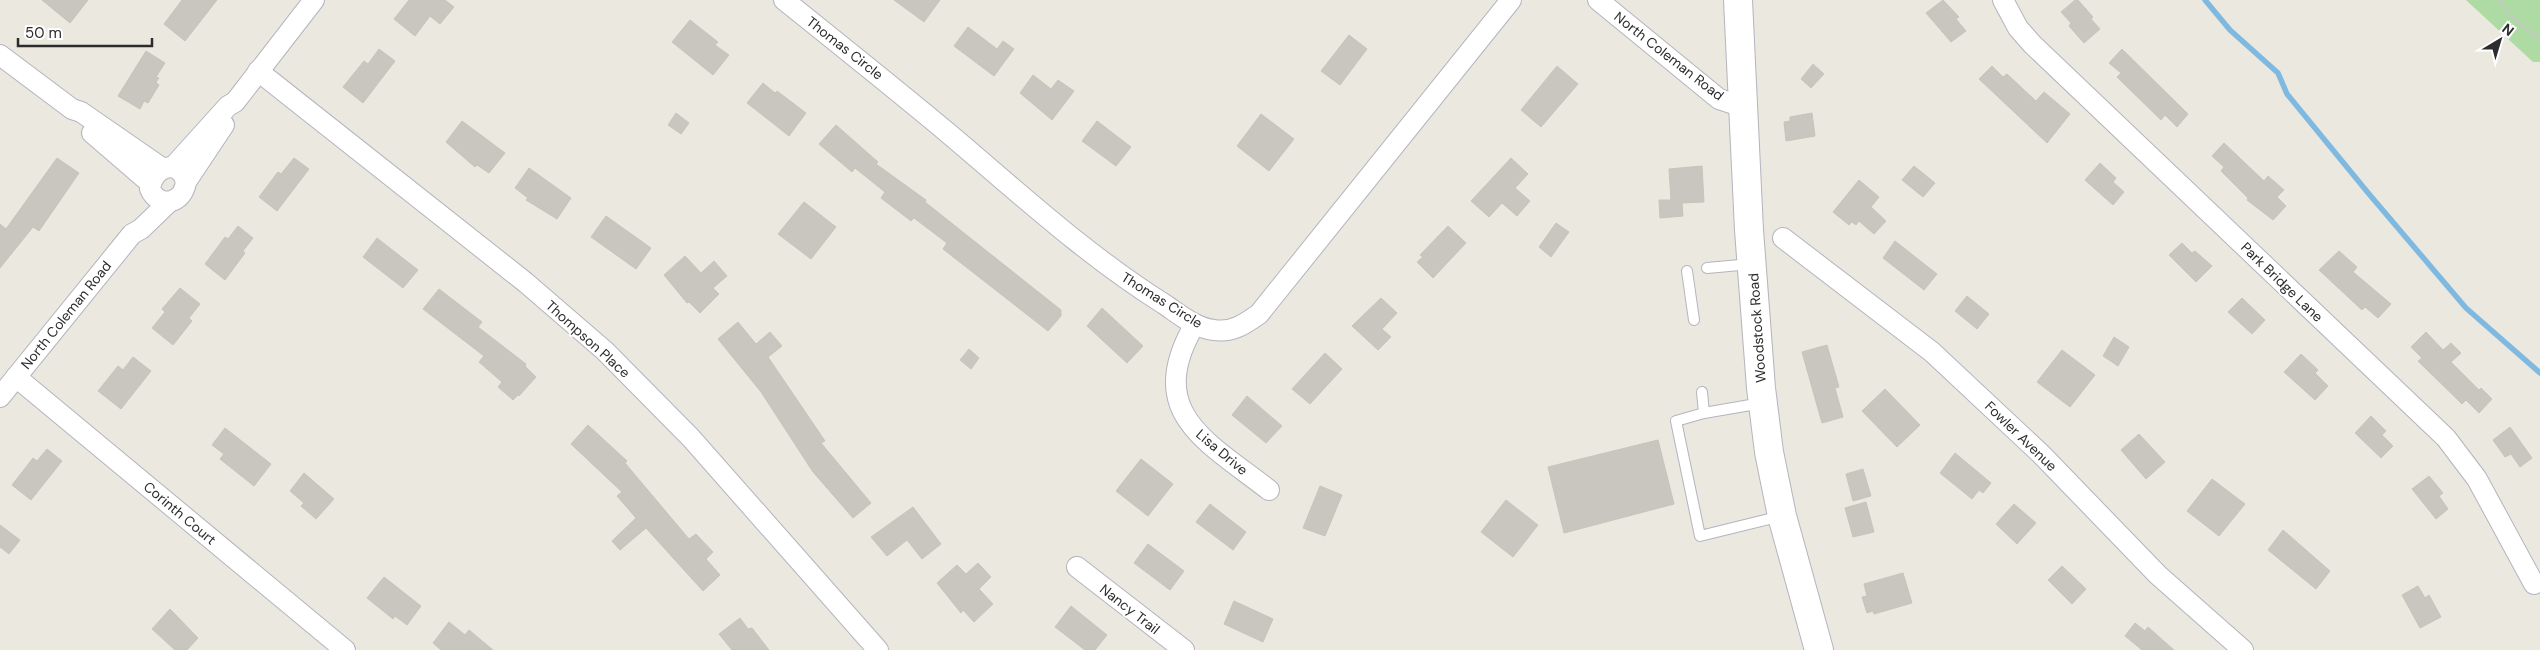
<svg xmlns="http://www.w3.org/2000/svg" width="2540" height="650" font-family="'DM Sans',sans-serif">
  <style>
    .green { fill: #aedba3 }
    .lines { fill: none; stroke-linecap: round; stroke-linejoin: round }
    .stream { stroke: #80b9e0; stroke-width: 5.5 }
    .building { fill: #c8c6be; stroke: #c7c4b9 }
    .lane-casing { stroke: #b3b4be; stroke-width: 12 }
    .street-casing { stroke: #b3b4be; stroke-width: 22 }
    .secondary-casing { stroke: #b3b4be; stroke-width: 30 }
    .path { stroke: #c8c8c8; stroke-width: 3; stroke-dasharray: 4 2.5; stroke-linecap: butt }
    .lane { stroke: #fff; stroke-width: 10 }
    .street { stroke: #fff; stroke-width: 20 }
    .secondary { stroke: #fff; stroke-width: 28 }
    .labels { text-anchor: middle; stroke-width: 4; stroke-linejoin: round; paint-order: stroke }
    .street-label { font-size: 14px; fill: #2c2c2c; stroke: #fff }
  </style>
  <rect width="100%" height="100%" fill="#ebe8e0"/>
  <polygon class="green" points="2466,0 2540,0 2540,62 2533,62"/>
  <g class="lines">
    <polyline class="stream" points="2205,0 2230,30 2278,73 2287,94 2369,194 2466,308 2540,373"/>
  </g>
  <g class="building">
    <polygon points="42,0 88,0 70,23"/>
    <polygon points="182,0 217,0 185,41 164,24"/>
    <polygon points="409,0 445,0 454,7 440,24 430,16 415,36 394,19"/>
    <polygon points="894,0 940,0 924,22"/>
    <polygon points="1943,0 1959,17 1956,19 1966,31 1951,42 1926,13"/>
    <polygon points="2075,0 2078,0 2093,17 2091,19 2100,29 2084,43 2069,26 2071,23 2061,12"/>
    <polygon points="690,20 718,42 715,45 729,55 713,75 672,42"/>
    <polygon points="968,27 997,49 1003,41 1014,49 994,76 954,46"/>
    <polygon points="1349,35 1367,49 1340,85 1321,71"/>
    <polygon points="379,49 395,61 363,103 343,87 364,61 368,64"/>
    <polygon points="2122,49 2188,114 2177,127 2165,115 2161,120 2117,77 2121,73 2109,63"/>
    <polygon points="146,51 165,63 156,77 159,78 156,82 159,85 148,103 144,101 140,109 118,96"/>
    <polygon points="1813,64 1824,74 1811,88 1801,79"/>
    <polygon points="1557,66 1578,84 1541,127 1521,110"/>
    <polygon points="1992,66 2003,77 2007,74 2036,101 2044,92 2070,114 2047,143 1979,79"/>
    <polygon points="1033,75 1051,89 1058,80 1074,91 1052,120 1020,93"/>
    <polygon points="763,83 775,93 777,91 806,113 789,136 747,103"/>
    <polygon points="676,113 689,123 681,134 668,125"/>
    <polygon points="1812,113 1815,136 1786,141 1784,122 1790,121 1790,117"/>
    <polygon points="1261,114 1294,139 1269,171 1237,146"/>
    <polygon points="462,121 505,153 489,173 477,165 475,167 446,142"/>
    <polygon points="1097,121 1131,147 1116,166 1082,141"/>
    <polygon points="836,125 878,162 876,164 926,200 925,202 1061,310 1061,316 1048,331 943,249 947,243 914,218 911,221 881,198 885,192 855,168 852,172 819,144"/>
    <polygon points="2224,143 2264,181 2268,176 2284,190 2277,197 2286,206 2273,220 2247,200 2248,198 2221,171 2224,167 2212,156"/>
    <polygon points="57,158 79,173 39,231 33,227 0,268 0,224 6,229"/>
    <polygon points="294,158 309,169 277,211 259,197 278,172 281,174"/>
    <polygon points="1511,158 1528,174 1515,188 1530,201 1517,216 1502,203 1489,217 1471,201"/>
    <polygon points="2100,163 2116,178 2113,182 2124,192 2113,205 2085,180"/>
    <polygon points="1702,166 1704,202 1682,203 1683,216 1660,218 1659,200 1671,200 1669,169"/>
    <polygon points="1914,166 1935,183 1923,197 1902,180"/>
    <polygon points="529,168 571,198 557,219 526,200 528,198 515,188"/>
    <polygon points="1859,180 1879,197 1871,207 1886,221 1874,234 1859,221 1856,225 1852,222 1849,225 1833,212"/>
    <polygon points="804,202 836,227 811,259 778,234"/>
    <polygon points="606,216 651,248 636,269 591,237"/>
    <polygon points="1556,223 1569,232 1551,257 1539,247"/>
    <polygon points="238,226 253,238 243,251 245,253 225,280 205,264 225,237 228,239"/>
    <polygon points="1448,226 1466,243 1433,278 1417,262 1423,257 1420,255"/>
    <polygon points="377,238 418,270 403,288 363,257"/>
    <polygon points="1895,241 1937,274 1924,290 1883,258"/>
    <polygon points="2182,243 2192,253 2195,251 2212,266 2196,282 2169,255"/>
    <polygon points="2339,251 2357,267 2353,272 2391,304 2378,318 2365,307 2362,310 2319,270"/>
    <polygon points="685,256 701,273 714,261 727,276 713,288 719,294 700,313 689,302 687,303 664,275"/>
    <polygon points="180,288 200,304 189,318 192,321 173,345 152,328 165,312 162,309"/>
    <polygon points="439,289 482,322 478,327 526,364 525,366 536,377 519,396 518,395 513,400 498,387 502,382 479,362 484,356 423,309"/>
    <polygon points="1967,296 1989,314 1977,329 1955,311"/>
    <polygon points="1381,298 1397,313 1382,329 1391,337 1378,350 1352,326"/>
    <polygon points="2242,298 2265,320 2252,334 2228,312"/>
    <polygon points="1102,308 1143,346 1127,363 1087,326"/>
    <polygon points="738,322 756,344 770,332 782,346 768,357 825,441 821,443 871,503 853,518 813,472 761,392 718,339"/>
    <polygon points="2426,332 2443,350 2451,343 2461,353 2451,362 2479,390 2481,388 2492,399 2479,413 2466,400 2462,404 2418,361 2422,358 2411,347"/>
    <polygon points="2114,337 2129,347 2118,366 2103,356"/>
    <polygon points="1827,345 1839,387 1835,388 1843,417 1822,423 1802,352"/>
    <polygon points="969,349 979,358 971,369 960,360"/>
    <polygon points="2062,350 2095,375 2070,407 2037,382"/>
    <polygon points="1325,353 1342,369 1310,404 1292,389"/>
    <polygon points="2301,354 2318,370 2315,373 2328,386 2315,400 2284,372"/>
    <polygon points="133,357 151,371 121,409 98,391 118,366 123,370"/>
    <polygon points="1885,389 1920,425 1897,447 1862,411"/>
    <polygon points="1247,396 1282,426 1266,443 1232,415"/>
    <polygon points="2371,416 2386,431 2382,435 2393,446 2381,458 2355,433"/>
    <polygon points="588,425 627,461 625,463 689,539 696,534 713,552 706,559 720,575 703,591 646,528 620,550 612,541 636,518 617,496 622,492 571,444"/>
    <polygon points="2510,427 2532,458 2520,467 2511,454 2505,457 2493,440"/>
    <polygon points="225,428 271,464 254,486 220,459 224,454 212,445"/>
    <polygon points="2139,434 2165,462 2146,479 2121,450"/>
    <polygon points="1658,440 1674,504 1564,533 1548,467"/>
    <polygon points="47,449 62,461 31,500 12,485 33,458 37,461"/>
    <polygon points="1955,453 1991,483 1983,493 1979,490 1972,499 1940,473"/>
    <polygon points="1141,459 1173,484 1148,516 1116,491"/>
    <polygon points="1863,469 1871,496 1853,501 1846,474"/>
    <polygon points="304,473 334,499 316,519 301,506 304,503 290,491"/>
    <polygon points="2429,476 2443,493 2439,496 2448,509 2436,519 2412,489"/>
    <polygon points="2212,479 2245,504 2219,536 2187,511"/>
    <polygon points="1320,486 1342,495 1325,536 1303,528"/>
    <polygon points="1506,500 1538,525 1513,557 1481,532"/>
    <polygon points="1866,502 1874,532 1853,537 1845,508"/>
    <polygon points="1210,504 1246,532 1233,550 1196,522"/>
    <polygon points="2014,504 2036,523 2017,544 1996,524"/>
    <polygon points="913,507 941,544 922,559 907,540 887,556 871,537"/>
    <polygon points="0,525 20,540 9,554 0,547"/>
    <polygon points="2283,530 2330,571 2316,589 2268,550"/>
    <polygon points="1148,544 1184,571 1170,590 1134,563"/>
    <polygon points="978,563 991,577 979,589 993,604 974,622 963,610 961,613 937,583 957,565 966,574"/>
    <polygon points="2062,566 2086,589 2072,604 2048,580"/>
    <polygon points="1903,573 1912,603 1874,614 1873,611 1867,613 1862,597 1867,596 1864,584"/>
    <polygon points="384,577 421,606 407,625 395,616 393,619 367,598"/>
    <polygon points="2418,586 2425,598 2429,595 2441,617 2420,628 2402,595"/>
    <polygon points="1234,601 1273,619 1263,642 1224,624"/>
    <polygon points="1071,606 1107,635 1095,650 1085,650 1055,627"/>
    <polygon points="170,609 198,638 187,650 175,650 152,629"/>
    <polygon points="740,618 748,629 752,628 769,650 732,650 719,634"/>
    <polygon points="449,622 465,635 469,630 493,650 441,650 433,643"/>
    <polygon points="2135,623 2145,631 2148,627 2174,650 2142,650 2125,636"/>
  </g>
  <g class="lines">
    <g class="lane-casing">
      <g id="lane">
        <polyline points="1707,268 1751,264"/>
        <polyline points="1687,271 1694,320"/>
        <polyline points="1702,392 1704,413"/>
        <polyline points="1762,403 1704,413 1676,421 1700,536 1781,516"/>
      </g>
    </g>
    <g class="street-casing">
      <g id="street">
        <path d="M784,0C839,44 894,88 948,133C1018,192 1086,255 1164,304C1179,314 1195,328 1214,330C1232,333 1245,324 1259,314L1511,0"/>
        <polyline points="1598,0 1719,99 1743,107"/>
        <polyline points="2003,0 2018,28 2032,44 2446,438 2477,479 2534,584"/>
        <polyline points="0,55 72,109 81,112 162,168"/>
        <polyline points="258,71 525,282 605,351 691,438 878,650"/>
        <polyline points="92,133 150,183"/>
        <polyline points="173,167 228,106 235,102 314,0"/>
        <path d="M186,182C179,157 152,167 150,189C159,209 183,204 186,182L224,125"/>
        <polyline points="1783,238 1932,352 2041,454 2158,575 2243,650"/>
        <path d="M1195,324C1143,412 1206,441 1269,490"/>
        <polyline points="16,377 345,650"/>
        <polyline points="0,397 132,234 141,229 168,203"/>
        <polyline points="1077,567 1184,650"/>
      </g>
    </g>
    <g class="secondary-casing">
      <polyline id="secondary" points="1738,0 1749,230 1761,388 1769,452 1782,516 1819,650"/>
    </g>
    <polyline class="path" points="2499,0 2511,16 2540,40"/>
    <use href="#lane" class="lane"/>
    <use href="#street" class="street"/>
    <use href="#secondary" class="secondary"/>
  </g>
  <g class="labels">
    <g class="street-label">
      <text transform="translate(845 48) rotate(38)" y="5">Thomas Circle</text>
      <text transform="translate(1669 56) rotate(38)" y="5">North Coleman Road</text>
      <text transform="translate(2282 282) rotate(44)" y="5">Park Bridge Lane</text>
      <text transform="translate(1162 300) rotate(32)" y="5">Thomas Circle</text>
      <text transform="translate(66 315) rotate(-51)" y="5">North Coleman Road</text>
      <text transform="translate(1757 328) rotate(-94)" y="5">Woodstock Road</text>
      <text transform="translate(588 339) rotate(42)" y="5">Thompson Place</text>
      <text transform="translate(2021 436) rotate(44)" y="5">Fowler Avenue</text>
      <text transform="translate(1222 452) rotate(40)" y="5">Lisa Drive</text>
      <text transform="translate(180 513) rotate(40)" y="5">Corinth Court</text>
      <text transform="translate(1130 609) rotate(38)" y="5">Nancy Trail</text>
    </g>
  </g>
  <g transform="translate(2500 40) rotate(38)" stroke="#ffffff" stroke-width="4" paint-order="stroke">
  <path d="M0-4L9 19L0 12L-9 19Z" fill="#2c2c2c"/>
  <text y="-8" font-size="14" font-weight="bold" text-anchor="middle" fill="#2c2c2c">N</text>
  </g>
  <path d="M18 38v8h134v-8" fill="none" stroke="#2c2c2c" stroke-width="2.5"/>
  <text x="25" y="38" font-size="15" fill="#2c2c2c" stroke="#ffffff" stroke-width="4" paint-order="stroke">50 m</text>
</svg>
